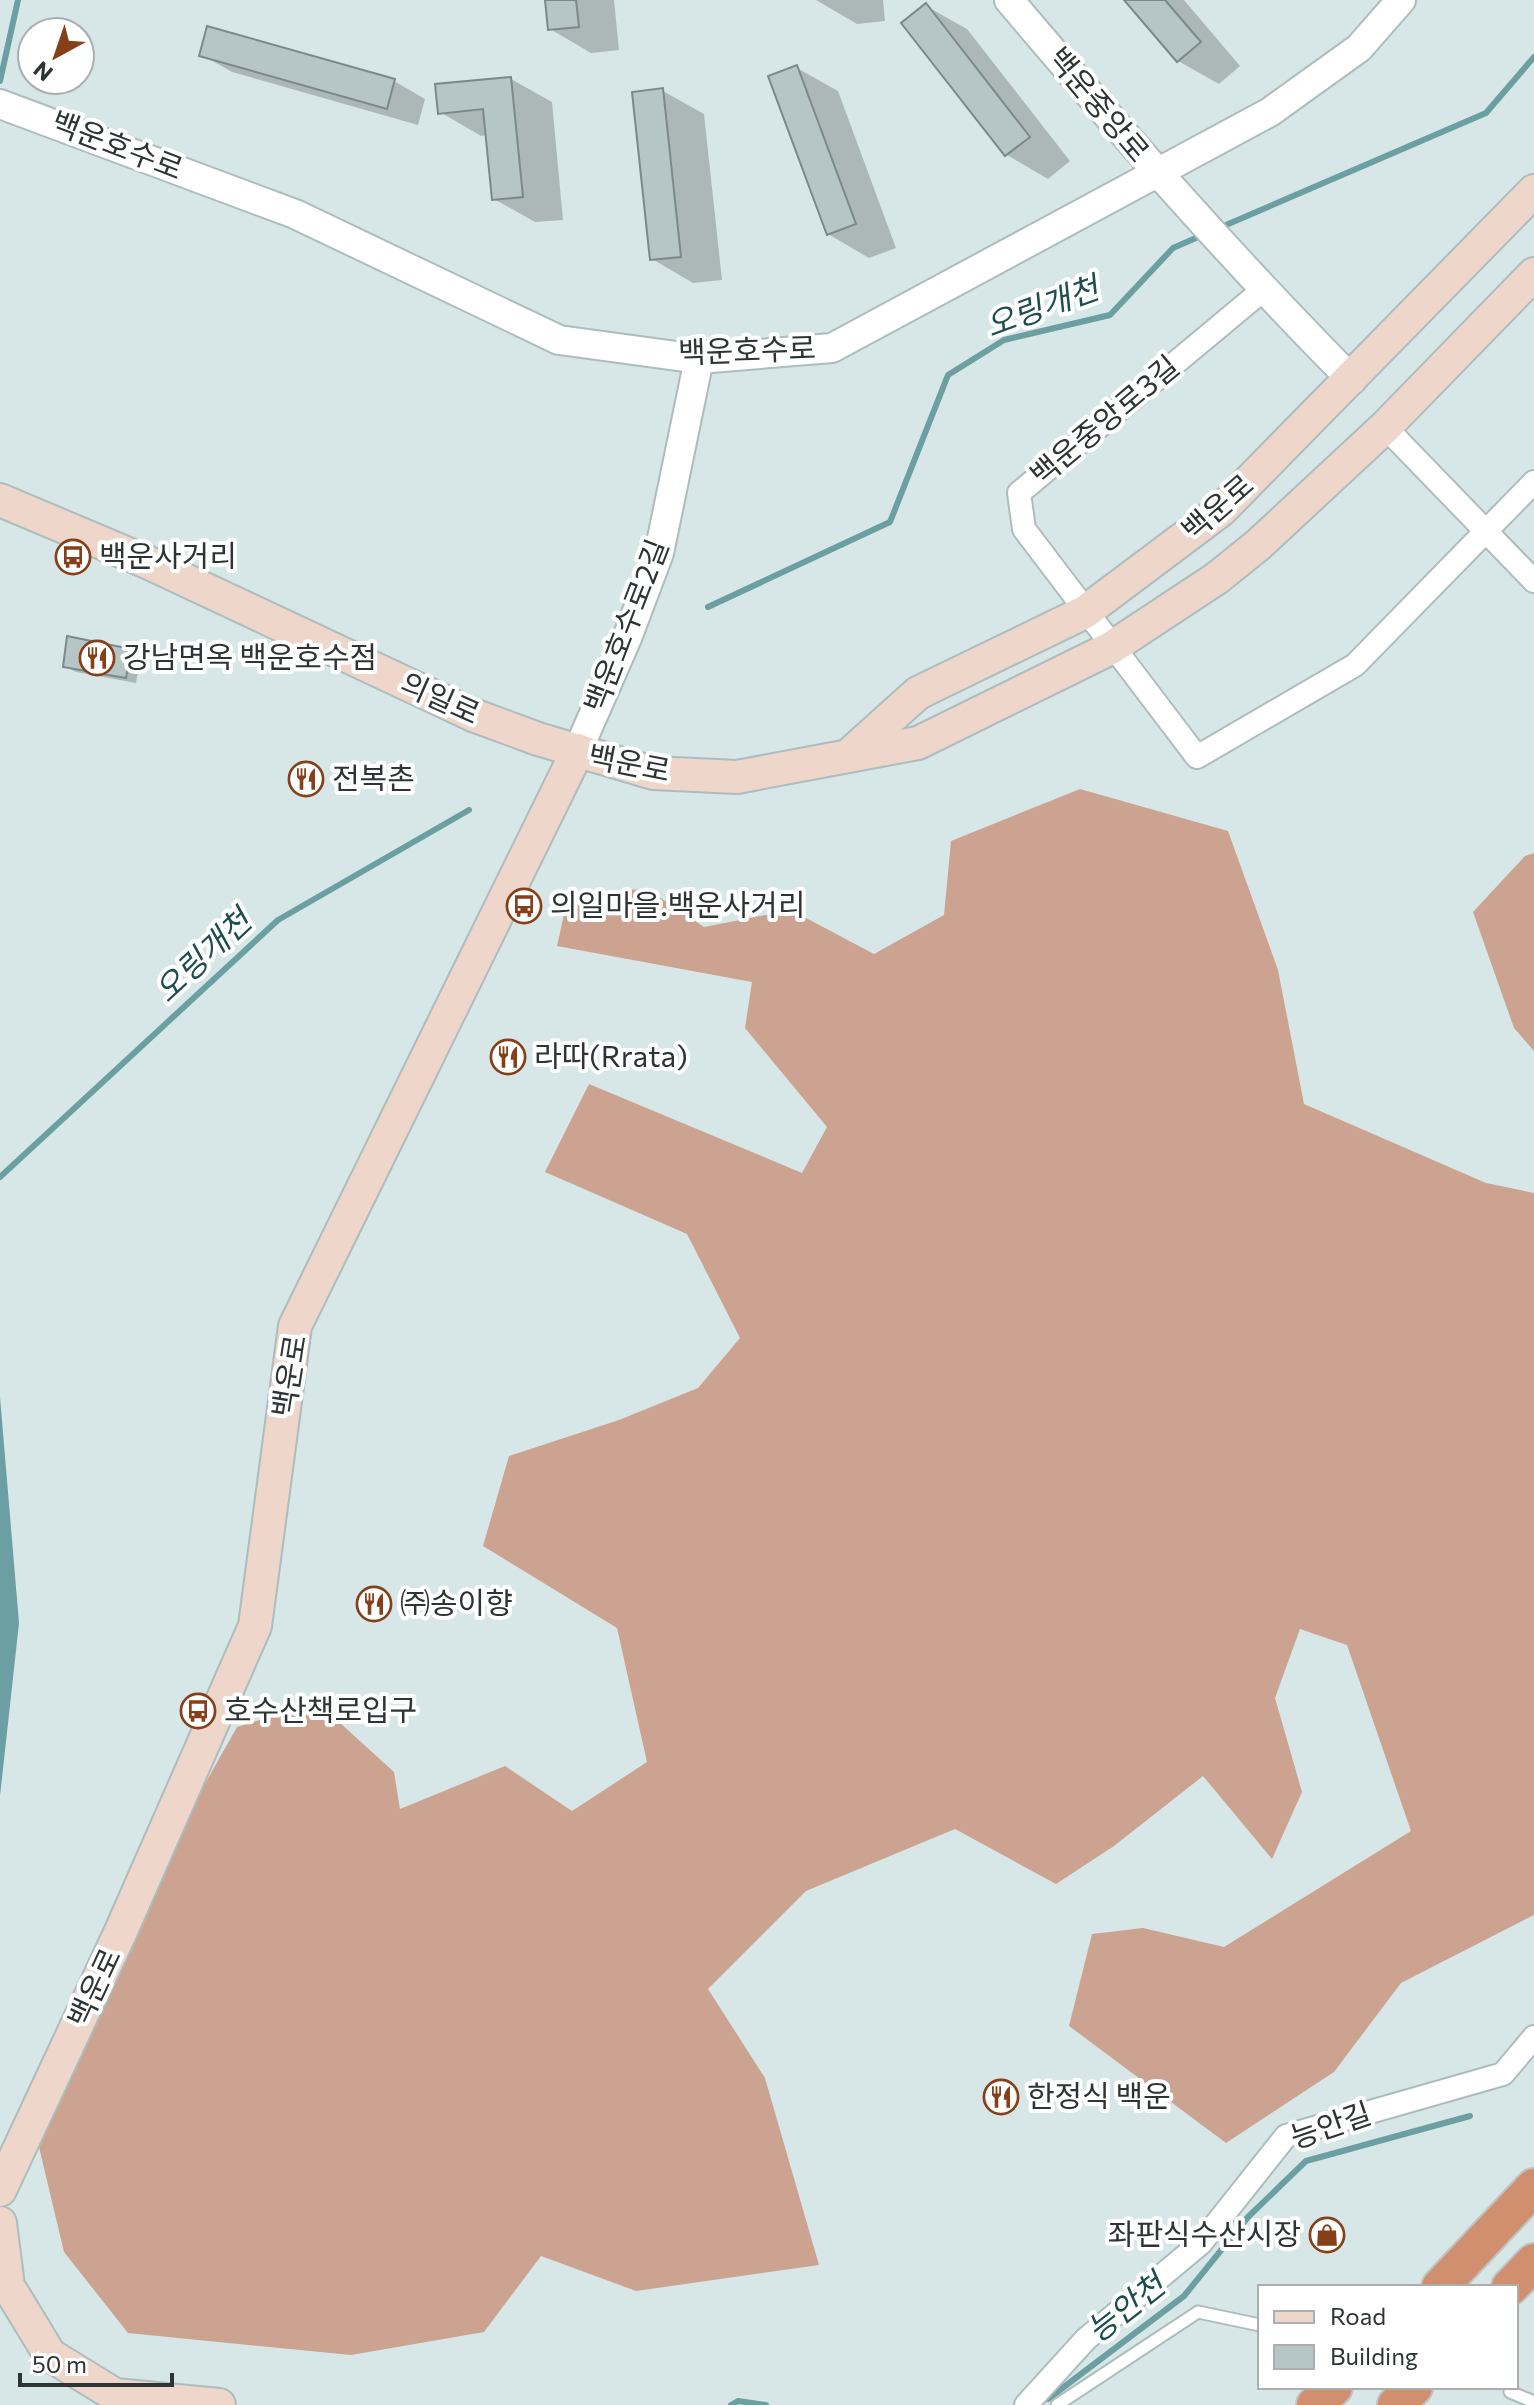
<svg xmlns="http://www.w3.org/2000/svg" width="1534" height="2405" font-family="Commissioner,'Noto Sans KR',sans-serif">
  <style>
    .forest { fill: #cca390 }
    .water { fill: #6b9fa1 }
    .shadow { fill: #0003 }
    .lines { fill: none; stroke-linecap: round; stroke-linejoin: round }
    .stream { stroke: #6b9fa1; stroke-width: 6 }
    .building { fill: #b6c6c6; stroke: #7b898a; stroke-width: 2 }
    .service-casing { stroke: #adbcbd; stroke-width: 15 }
    .minor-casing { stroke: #adbcbd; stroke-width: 26 }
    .tertiary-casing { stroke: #adbcbd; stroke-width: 32 }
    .secondary-casing { stroke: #adbcbd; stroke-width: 36 }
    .trunk-casing { stroke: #c0c2c2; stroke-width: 40 }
    .service { stroke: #fff; stroke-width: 11 }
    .minor { stroke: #fff; stroke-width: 22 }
    .tertiary { stroke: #fff; stroke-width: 28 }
    .secondary { stroke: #eed6ca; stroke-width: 32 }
    .trunk { stroke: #d09070; stroke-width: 36 }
    .labels { text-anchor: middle; stroke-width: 8; stroke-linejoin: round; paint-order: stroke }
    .street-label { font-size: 30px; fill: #2e3434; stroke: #fff }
    .poi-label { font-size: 30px; fill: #2e3434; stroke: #fff; text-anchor: start }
    .water-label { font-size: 32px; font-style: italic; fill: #1d4d4f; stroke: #fff }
  </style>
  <rect width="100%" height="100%" fill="#d7e7e7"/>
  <g class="forest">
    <polygon points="1080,789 1228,831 1278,970 1304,1104 1486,1183 1534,1193 1534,1915 1401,1983 1334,2072 1226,2143 1069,2026 1092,1934 1143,1928 1224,1947 1411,1831 1347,1645 1300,1629 1275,1698 1302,1792 1272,1859 1203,1776 1114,1846 1056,1884 955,1829 806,1891 708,1989 765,2078 819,2265 636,2291 541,2256 484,2332 351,2355 128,2333 64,2252 39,2147 149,1883 237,1727 317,1702 394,1772 400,1809 505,1766 572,1811 647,1762 617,1628 483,1546 509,1456 619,1420 698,1388 740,1338 687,1234 545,1172 589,1084 802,1173 827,1127 745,1028 752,982 557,946 569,892 647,889 704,927 791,910 874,954 944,915 951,841"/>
    <polygon points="1534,853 1534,1051 1514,1028 1473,912 1525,856"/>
  </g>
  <polygon class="water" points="0,1397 19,1623 0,1796"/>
  <g class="shadow">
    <polygon points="547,0 614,0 619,50 591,53 550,29"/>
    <polygon points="816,0 883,0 885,21 857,24"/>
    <polygon points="1126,0 1184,0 1240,66 1219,84 1178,61"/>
    <polygon points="926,6 967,29 1070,161 1048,179 1007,155 904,23"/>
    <polygon points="202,55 394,81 425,99 418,125 232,72"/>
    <polygon points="797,68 838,91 896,248 869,258 828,234"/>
    <polygon points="511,79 552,102 563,220 535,222 494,199 488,135 481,136 440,112"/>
    <polygon points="663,91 704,114 722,280 693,283 652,259"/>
    <polygon points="130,651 140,657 136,683 76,672 65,666"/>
  </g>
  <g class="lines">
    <g class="stream">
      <polyline points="0,81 18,0"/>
      <polyline points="1219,228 1486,113 1534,57"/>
      <polyline points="708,607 890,522 948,375 1004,340 1110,315 1173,248 1205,234"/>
      <polyline points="0,1177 278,920 469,810"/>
      <polyline points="1048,2399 1184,2296 1248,2217 1306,2161 1470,2116"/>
      <polyline points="731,2405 738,2401 766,2405"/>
    </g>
  </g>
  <g class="building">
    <polygon points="545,0 576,0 579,27 548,30"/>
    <polygon points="1124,0 1165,0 1201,42 1177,62"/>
    <polygon points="926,3 1030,137 1005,156 901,23"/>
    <polygon points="207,26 395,79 387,109 199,56"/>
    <polygon points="797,65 856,224 827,235 768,76"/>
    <polygon points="511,77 523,197 492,200 483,109 438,114 435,84"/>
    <polygon points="663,88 681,257 650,260 632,92"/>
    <polygon points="67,636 131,649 126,678 63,667"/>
  </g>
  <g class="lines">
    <g class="service-casing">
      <g id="service">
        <polyline points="1510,2392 1534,2402"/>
        <polyline points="1057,2405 1198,2312 1260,2325"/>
      </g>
    </g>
    <g class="minor-casing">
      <g id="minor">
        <polyline points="1263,290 1019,493 1024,529 1197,757 1355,665 1534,482"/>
        <polyline points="1385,427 1534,581"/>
        <polyline points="1026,2405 1086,2339 1201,2243 1286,2136 1503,2074 1534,2037"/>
      </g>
    </g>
    <g class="tertiary-casing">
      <g id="tertiary">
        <path d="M1009,0C1120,131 1231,258 1352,380"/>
        <polyline points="0,104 295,214 559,340 699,359 832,348 1270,112 1359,48 1401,0"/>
        <polyline points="578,750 627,638 659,553 699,359"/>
      </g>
    </g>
    <g class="secondary-casing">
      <g id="secondary">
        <polyline points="0,500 147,562 473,715 538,739 653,773 737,777 918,743 1111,648 1217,578 1258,545 1385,427 1534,274"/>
        <polyline points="848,756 918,693 1085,612 1221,510 1534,191"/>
        <polyline points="0,2190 121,1931 255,1626 295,1326 578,750"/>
        <polyline points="0,2223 8,2286 50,2355 115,2395 219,2405"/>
      </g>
    </g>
    <g class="trunk-casing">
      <g id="trunk">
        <polyline points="1440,2287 1534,2187"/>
        <polyline points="1510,2287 1534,2262"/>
        <polyline points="1315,2405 1334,2387"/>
        <polyline points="1396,2405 1414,2387"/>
      </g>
    </g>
    <use href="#service" class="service"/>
    <use href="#minor" class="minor"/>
    <use href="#tertiary" class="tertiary"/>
    <use href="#secondary" class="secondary"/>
    <use href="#trunk" class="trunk"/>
  </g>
  <defs>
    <g id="bus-ring" transform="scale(1.8)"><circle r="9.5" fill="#fff" stroke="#854019" stroke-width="1.5"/><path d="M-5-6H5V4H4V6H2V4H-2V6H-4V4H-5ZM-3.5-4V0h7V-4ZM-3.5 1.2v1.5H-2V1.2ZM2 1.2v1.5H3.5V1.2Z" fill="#854019"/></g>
    <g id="restaurant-ring" transform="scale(1.8)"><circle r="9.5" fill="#fff" stroke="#854019" stroke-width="1.5"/><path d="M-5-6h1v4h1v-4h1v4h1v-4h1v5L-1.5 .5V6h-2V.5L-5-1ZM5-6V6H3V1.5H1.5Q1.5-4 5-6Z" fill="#854019"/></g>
    <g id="shop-ring" transform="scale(1.8)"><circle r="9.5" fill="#fff" stroke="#854019" stroke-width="1.5"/><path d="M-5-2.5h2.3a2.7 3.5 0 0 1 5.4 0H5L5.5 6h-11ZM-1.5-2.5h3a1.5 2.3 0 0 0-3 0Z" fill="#854019"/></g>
  </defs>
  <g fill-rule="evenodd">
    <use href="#bus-ring" x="73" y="557"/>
    <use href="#restaurant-ring" x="97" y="658"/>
    <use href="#restaurant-ring" x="306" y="779"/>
    <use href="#bus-ring" x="524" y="906"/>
    <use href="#restaurant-ring" x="508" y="1057"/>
    <use href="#restaurant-ring" x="374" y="1604"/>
    <use href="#bus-ring" x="198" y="1711"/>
    <use href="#restaurant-ring" x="1001" y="2097"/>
    <use href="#shop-ring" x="1327" y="2235"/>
  </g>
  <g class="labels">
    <g class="street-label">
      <text transform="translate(1098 105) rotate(50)" y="10">백운중앙로</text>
      <text transform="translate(117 146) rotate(21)" y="10">백운호수로</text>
      <text transform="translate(747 351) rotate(-2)" y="10">백운호수로</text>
      <text transform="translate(1105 421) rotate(-40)" y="10">백운중앙로3길</text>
      <text transform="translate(1218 508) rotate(-41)" y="10">백운로</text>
      <text transform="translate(627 626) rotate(-69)" y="10">백운호수로2길</text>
      <text transform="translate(440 699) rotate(24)" y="10">의일로</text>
      <text transform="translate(629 764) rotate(11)" y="10">백운로</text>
      <text transform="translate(290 1376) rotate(-81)" y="10">백운로</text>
      <text transform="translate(95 1988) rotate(-65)" y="10">백운로</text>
      <text transform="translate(1331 2126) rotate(-19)" y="10">능안길</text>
    </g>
    <g class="poi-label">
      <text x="99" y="567">백운사거리</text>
      <text x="123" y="668">강남면옥 백운호수점</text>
      <text x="332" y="789">전복촌</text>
      <text x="550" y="916">의일마을.백운사거리</text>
      <text x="534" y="1067">라따(Rrata)</text>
      <text x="400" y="1614">㈜송이향</text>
      <text x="224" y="1721">호수산책로입구</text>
      <text x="1027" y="2107">한정식 백운</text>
      <text x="1301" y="2245" text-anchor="end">좌판식수산시장</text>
    </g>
    <g class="water-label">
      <text transform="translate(1042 307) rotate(-20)" y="11">오링개천</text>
      <text transform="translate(203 956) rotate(-43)" y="11">오링개천</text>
      <text transform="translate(1126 2308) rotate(-38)" y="11">능안천</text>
    </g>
  </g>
  <rect x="1258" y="2285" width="260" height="104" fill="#ffffff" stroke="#abaeae" stroke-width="2"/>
  <rect x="1274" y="2311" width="40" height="12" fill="#eed6ca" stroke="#abaeae" stroke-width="2"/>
  <text x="1330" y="2325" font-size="24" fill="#2e3434">Road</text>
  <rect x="1274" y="2345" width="40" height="24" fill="#b6c6c6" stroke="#abaeae" stroke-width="2"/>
  <text x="1330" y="2365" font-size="24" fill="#2e3434">Building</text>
  <g transform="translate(56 56) rotate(220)"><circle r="38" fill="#ffffff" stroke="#abaeae" stroke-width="2"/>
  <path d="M0-6L14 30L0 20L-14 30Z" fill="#854019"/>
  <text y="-12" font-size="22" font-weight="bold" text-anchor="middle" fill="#2e3434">N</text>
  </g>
  <path d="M20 2373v12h152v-12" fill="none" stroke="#2e3434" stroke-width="4"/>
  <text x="32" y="2373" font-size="24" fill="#2e3434" stroke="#ffffff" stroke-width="6" paint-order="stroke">50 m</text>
</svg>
